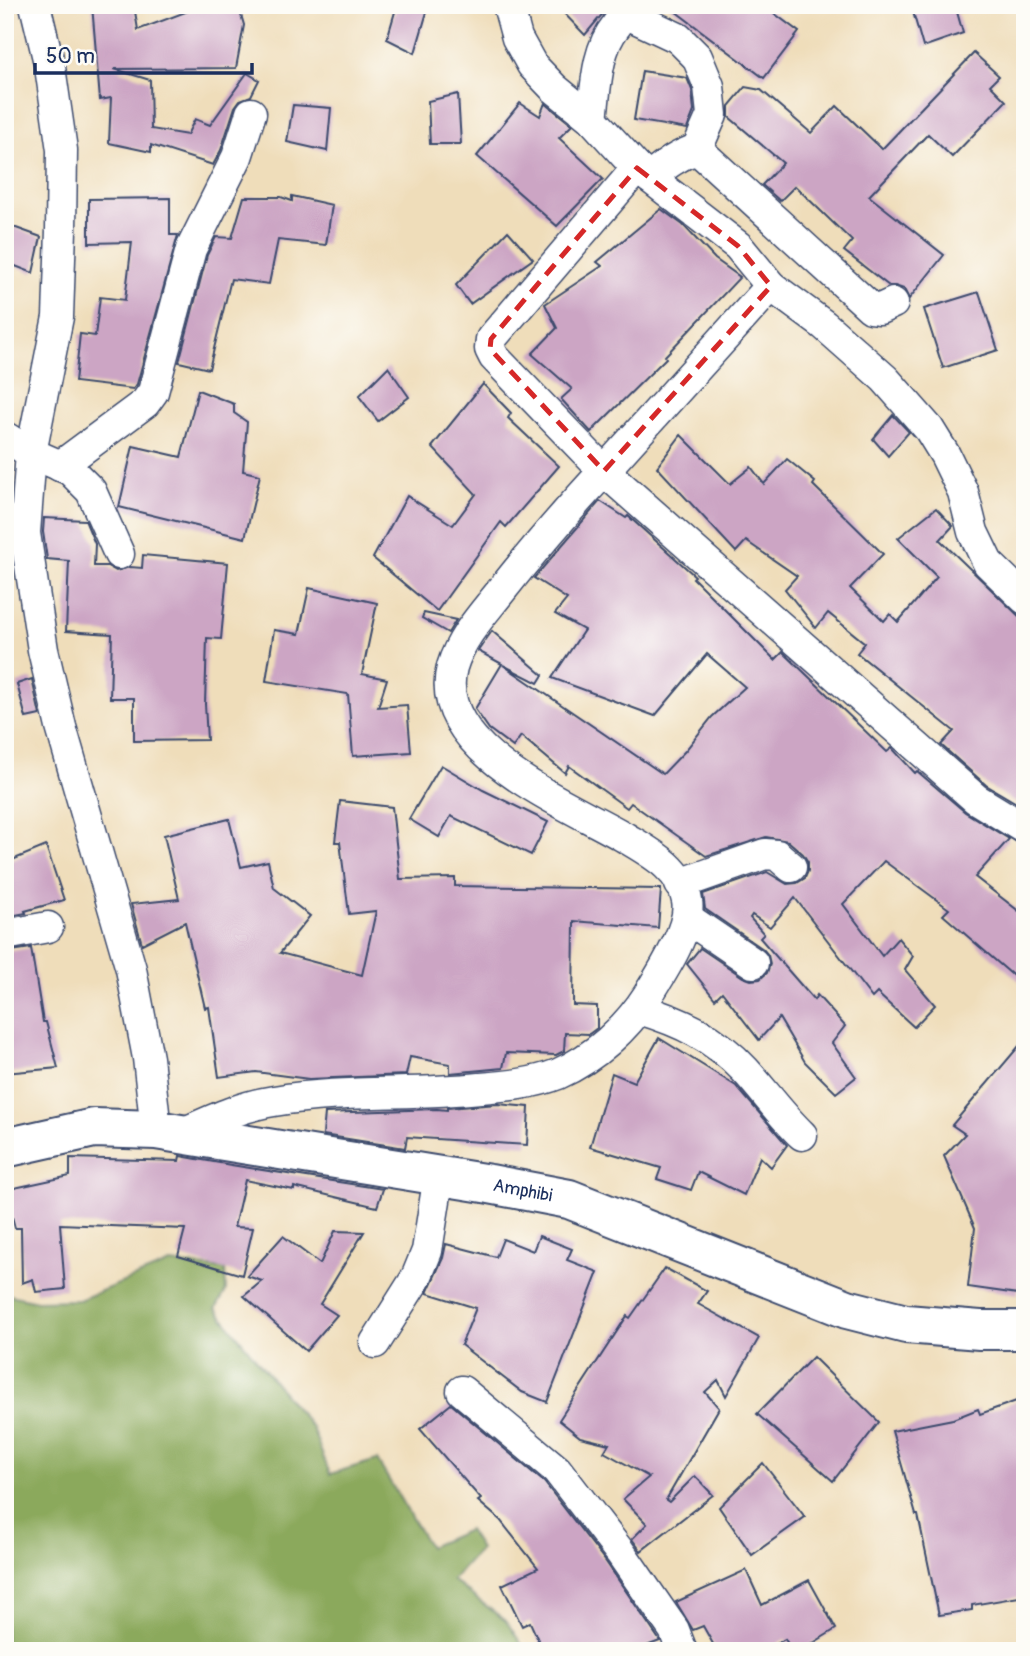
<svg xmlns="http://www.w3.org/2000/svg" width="1030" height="1656" font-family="Pangolin,sans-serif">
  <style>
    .forest { fill: #8ba95c; stroke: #536c5d; stroke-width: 2 }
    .building { fill: #cca5c4 }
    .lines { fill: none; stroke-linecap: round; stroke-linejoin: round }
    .street-casing { stroke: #3b496c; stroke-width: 33 }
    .secondary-casing { stroke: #3b496c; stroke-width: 42 }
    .street { stroke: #fff; stroke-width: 30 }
    .secondary { stroke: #fff; stroke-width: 38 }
    .marked { fill: none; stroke: #d62828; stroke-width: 5; stroke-dasharray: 14 9; stroke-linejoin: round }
    .labels { text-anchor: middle; stroke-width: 6; stroke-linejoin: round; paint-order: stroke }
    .street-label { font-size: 18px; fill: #1b2f5e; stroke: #fdfcf7 }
  </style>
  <rect width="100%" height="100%" fill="#fdfcf7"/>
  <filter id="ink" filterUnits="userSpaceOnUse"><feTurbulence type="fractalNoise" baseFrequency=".0143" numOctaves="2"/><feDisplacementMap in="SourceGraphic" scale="14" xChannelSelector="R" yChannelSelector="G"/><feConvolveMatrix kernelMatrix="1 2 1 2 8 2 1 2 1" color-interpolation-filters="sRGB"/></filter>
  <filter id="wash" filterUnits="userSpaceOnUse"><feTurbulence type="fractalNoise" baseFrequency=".00686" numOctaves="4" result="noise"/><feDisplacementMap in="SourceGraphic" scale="28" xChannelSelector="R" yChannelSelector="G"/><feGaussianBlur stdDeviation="1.57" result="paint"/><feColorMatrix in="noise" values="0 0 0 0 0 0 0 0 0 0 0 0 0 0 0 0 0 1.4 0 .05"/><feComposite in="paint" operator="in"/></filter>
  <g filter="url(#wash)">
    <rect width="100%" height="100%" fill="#efddba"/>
    <polygon class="forest" points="170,1263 225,1269 226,1291 216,1309 312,1428 330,1474 377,1460 429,1547 468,1530 480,1549 452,1580 506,1621 526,1651 5,1651 5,1294 37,1301 79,1300"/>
    <g id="blocks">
      <g class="building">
        <polygon points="92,5 134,5 138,30 204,5 238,5 244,25 236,68 114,69 150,80 151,129 187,135 195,119 210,125 247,73 259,80 251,96 240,100 235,107 221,150 213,165 151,145 151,152 109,143 111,98 100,100"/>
        <polygon points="397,5 429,5 415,53 387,39"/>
        <polygon points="556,5 610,5 585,35"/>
        <polygon points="667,5 763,5 799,32 764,78"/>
        <polygon points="911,5 955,5 963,33 923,47"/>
        <polygon points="974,53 999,76 990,85 1006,101 952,157 928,134 869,196 944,255 909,299 904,289 895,286 889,286 844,251 852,241 795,186 780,201 762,185 783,163 729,117 729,106 745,87 761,90 811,133 837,106 882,149"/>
        <polygon points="642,71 687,78 692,90 694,111 687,129 634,120"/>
        <polygon points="458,94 461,144 430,144 428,101"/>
        <polygon points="520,103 540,116 545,103 572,125 559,138 603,179 557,226 477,156"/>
        <polygon points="293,105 331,108 327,151 287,142"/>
        <polygon points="292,196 332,205 326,245 278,240 269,284 231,279 209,369 179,362 207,255 216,237 232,238 244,197 281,197 292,201"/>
        <polygon points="170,198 170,235 178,235 137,384 133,389 75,382 80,334 95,336 100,297 125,300 132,242 89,243 89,199"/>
        <polygon points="661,209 683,225 715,259 740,277 665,356 666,358 591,432 561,399 572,389 532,354 557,328 545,304 602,266 597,262"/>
        <polygon points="5,224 41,237 33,273 5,262"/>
        <polygon points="508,231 533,259 470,304 456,285"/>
        <polygon points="979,292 998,350 943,368 924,309"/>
        <polygon points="388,367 409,397 378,421 359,396"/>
        <polygon points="483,384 511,413 508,418 559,466 506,527 501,522 437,611 373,558 407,496 453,525 476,494 432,447"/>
        <polygon points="198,390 234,404 234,413 247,422 243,471 260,475 245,538 119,507 133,446 181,457"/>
        <polygon points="893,415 909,432 888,456 873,439"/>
        <polygon points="681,435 730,484 751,467 764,484 787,459 815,482 813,485 883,554 850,588 884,621 890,614 898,622 937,577 898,538 936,508 953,526 940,540 1025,622 1025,808 986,785 941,745 954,731 857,653 865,643 828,613 816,628 785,589 797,576 746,541 736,552 657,467"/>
        <polygon points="600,501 626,518 628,516 695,576 693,578 775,660 783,652 887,752 892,748 915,773 917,771 965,812 1009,839 975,877 1025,916 1025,986 943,915 949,909 884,861 843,904 882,956 898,938 913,956 905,970 935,1005 914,1027 877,993 872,998 795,898 770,927 752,915 750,918 764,934 760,938 814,1000 817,995 845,1026 832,1043 856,1077 836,1093 805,1062 779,1018 759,1040 722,992 715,999 687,964 700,948 743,977 751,980 760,979 767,973 770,964 768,955 763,949 705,909 703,894 767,872 787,884 797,883 805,878 808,871 808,862 803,854 788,841 766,837 706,856 631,803 627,808 569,766 565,773 521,736 513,747 489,729 475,709 502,664 478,651 492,631 543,675 538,683 503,665 663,774 685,751 712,717 745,687 707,654 655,716 552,678 584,630 555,614 567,599 534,578"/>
        <polygon points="44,518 85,520 95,544 94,566 107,566 116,571 130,567 142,568 143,555 228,563 221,639 207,638 205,704 207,740 134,741 134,698 110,698 112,634 66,631 69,561 47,559 43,532"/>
        <polygon points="309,588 377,603 362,674 387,679 378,707 407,705 411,752 353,756 348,694 266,681 274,630 299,634"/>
        <polygon points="424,613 456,620 448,633 422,618"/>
        <polygon points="32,679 40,715 26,718 17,684"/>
        <polygon points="441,765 483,790 548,822 531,855 451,816 439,837 409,819"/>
        <polygon points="340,801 392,807 400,879 455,878 455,886 661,889 658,928 574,921 573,1005 597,1006 597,1028 589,1034 565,1033 564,1051 556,1055 506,1053 503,1068 450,1073 450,1064 410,1057 406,1075 309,1079 256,1072 219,1077 209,1007 205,1008 185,922 142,944 131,904 179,899 164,835 229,819 241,867 268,861 274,888 310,916 280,953 362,975 376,911 349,914 340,842 335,842"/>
        <polygon points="46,846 64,900 25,911 26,913 5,917 5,863"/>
        <polygon points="31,948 43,1022 46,1022 58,1068 5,1073 5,952"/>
        <polygon points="659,1038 736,1086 787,1145 771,1167 760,1157 744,1195 698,1172 691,1190 657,1179 661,1168 590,1147 612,1073 634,1082"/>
        <polygon points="1025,1039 1025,1289 1018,1289 1018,1294 968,1287 975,1228 944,1156 965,1134 952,1125"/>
        <polygon points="498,1104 529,1107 527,1145 407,1137 405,1148 323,1135 325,1113 437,1109 447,1110 447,1108"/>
        <polygon points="180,1156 231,1165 383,1189 377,1207 294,1187 294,1190 245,1180 234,1227 253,1228 242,1275 178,1256 185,1229 60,1224 65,1289 36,1292 33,1279 22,1283 21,1228 15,1228 5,1190 70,1176 70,1158 179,1161"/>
        <polygon points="335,1231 364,1232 320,1304 337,1315 306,1351 244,1296 262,1281 247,1276 283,1236 320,1264"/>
        <polygon points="539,1236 572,1249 567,1260 598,1272 547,1402 522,1392 461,1345 476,1308 427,1293 443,1258 446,1244 496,1257 503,1239 533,1251"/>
        <polygon points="665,1268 707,1291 698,1304 759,1338 726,1396 718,1380 705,1392 719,1408 666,1500 669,1502 695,1476 713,1495 641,1551 632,1539 647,1524 623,1499 649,1477 604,1452 609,1444 580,1437 559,1420 627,1316 630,1318"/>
        <polygon points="813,1357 879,1422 833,1481 757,1414"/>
        <polygon points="1025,1398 1025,1596 972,1605 972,1610 939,1615 918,1515 916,1515 892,1431 953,1419 978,1409 980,1414"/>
        <polygon points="451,1404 544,1482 606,1562 660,1641 633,1651 543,1651 530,1622 522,1626 502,1585 538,1568 500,1520 478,1501 481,1499 420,1429"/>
        <polygon points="763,1463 805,1517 752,1555 719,1507"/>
        <polygon points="746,1570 762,1605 809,1580 836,1629 800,1651 792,1651 785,1639 765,1651 717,1651 703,1626 693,1630 676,1602"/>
      </g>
    </g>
  </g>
  <g filter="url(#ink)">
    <use href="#blocks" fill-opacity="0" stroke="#3b496c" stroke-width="2"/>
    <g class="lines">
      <g class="street-casing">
        <g id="street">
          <polyline points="35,5 50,67 62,150 61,230 58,317 31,453 25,533 43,650 61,727 131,969 148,1058 156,1130"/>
          <polyline points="508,5 517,38 532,65 554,88 592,119 637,168 738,246 771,286 824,325 885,379 929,429 945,455 963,492 973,532 988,563 1025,599"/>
          <polyline points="627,14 678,38 697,57 709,86 712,115 697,149"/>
          <path d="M592,119C596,89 596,50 616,26C621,18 629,12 635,5"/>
          <polyline points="637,168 491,339 490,349 494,357 604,471 771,286"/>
          <path d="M650,178C665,165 678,155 697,149L871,308L880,309L893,303"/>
          <polyline points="5,437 31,453 70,470 91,491 119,554"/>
          <polyline points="60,466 145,403 153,392 191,249 237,157 251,113"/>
          <polyline points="680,884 765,854 777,855 791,867"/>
          <polyline points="687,918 753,963"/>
          <polyline points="5,935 48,927"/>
          <path d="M639,1009C682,1022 714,1037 745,1070C765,1092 781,1115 802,1135"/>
          <path d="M183,1133C212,1120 241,1106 274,1101C342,1090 412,1095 480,1088C506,1086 533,1084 558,1074C594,1058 627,1028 648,995C662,973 692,927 687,901C682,869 651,853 626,838C570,805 430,750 452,667C461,637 482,615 501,591C534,549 568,510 604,471L976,799L1025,829"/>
          <polyline points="375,1343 416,1278 427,1251 439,1175"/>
          <polyline points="462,1391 557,1470 620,1552 658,1607 674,1630 682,1651"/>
        </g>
      </g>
      <g class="secondary-casing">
        <g id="secondary">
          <path id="s1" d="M5,1148L94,1128L156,1130L490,1184L569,1199L847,1309L906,1324L980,1330H1025"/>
        </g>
      </g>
      <use href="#street" class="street"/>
      <use href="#secondary" class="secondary"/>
    </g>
  </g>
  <path class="marked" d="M637,168L738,246L771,286L604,471L490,349L491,339Z"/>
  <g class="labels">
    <g class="street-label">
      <text dy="6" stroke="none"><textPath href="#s1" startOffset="525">Amphibi</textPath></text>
    </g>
  </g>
  <rect width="1030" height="1656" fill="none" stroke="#fdfcf7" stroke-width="28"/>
  <path d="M35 63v10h217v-10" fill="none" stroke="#1b2f5e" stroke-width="3.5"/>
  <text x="46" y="63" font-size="21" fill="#1b2f5e" stroke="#fdfcf7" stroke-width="5" paint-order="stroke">50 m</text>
</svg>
